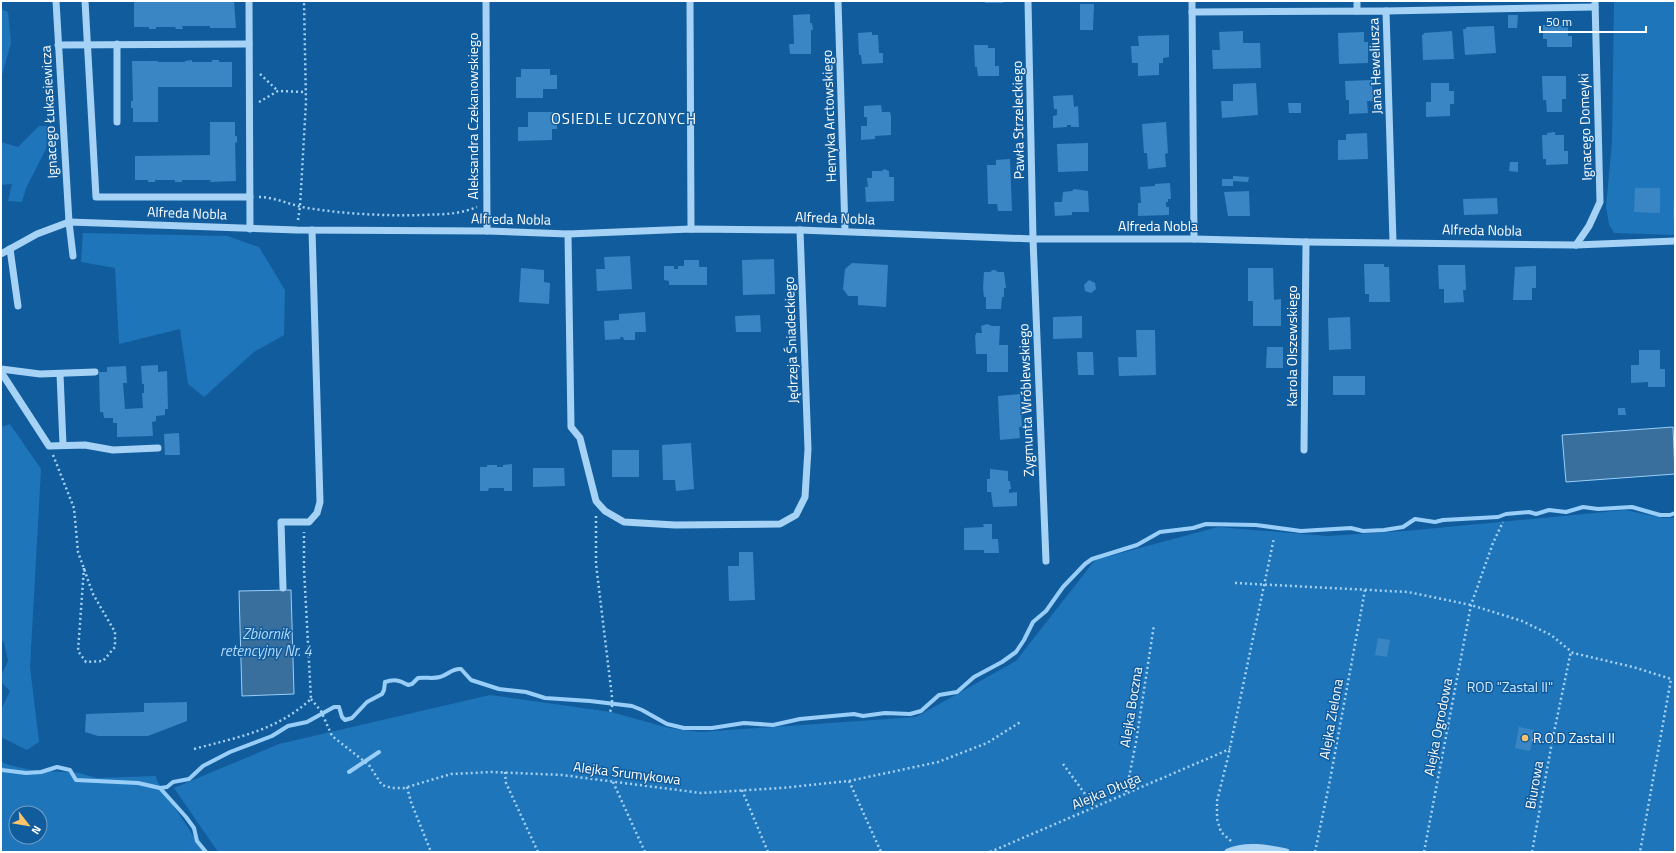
<svg xmlns="http://www.w3.org/2000/svg" width="1676" height="853" font-family="'Titillium Web',sans-serif">
  <style>
    .green { fill: #1f75ba; fill-rule: evenodd }
    .water { fill: #396f9d; stroke: #98cef8 }
    .lines { fill: none; stroke-linecap: round; stroke-linejoin: round }
    .stream { stroke: #98cef8; stroke-width: 4 }
    .building { fill: #3a86c4 }
    .path { stroke: #a6d2f5; stroke-width: 2.5; stroke-dasharray: 2 3; stroke-linecap: butt }
    .minor { stroke: #a6d2f5; stroke-width: 7 }
    .poi-dot { fill: #ffc46a; stroke: #115c9d; stroke-width: 1.5 }
    .labels { text-anchor: middle; stroke-width: 3; stroke-linejoin: round; paint-order: stroke }
    .street-label { font-size: 14px; fill: #fff; stroke: #115c9d }
    .park-label { font-size: 14px; fill: #cfe9fe; stroke: #115c9d }
    .poi-label { font-size: 14px; fill: #fff; stroke: #115c9d; text-anchor: start }
    .neighbourhood-label { font-size: 15px; letter-spacing: 1px; fill: #fff; stroke: #115c9d }
    .water-label { font-size: 15px; font-style: italic; fill: #b3dbfb; stroke: #115c9d }
  </style>
  <rect width="100%" height="100%" fill="#115c9d"/>
  <g class="green">
    <polygon points="1614,1 1675,1 1675,235 1614,233 1609,224 1606,207 1612,142"/>
    <polygon points="1,9 8,12 11,43 1,79"/>
    <polygon points="39,126 48,126 46,149 26,188 22,202 8,201 12,184 1,185 1,142 18,147"/>
    <polygon points="83,233 227,236 259,247 285,290 284,335 254,352 204,397 188,384 180,329 119,344 115,268 81,262"/>
    <polygon points="10,424 41,469 30,667 39,742 27,750 1,737 1,710 10,691 1,682 1,676 8,661 4,642 1,641 1,427"/>
    <polygon points="1625,510 1663,518 1675,518 1675,852 218,852 174,788 279,744 490,695 611,712 669,728 700,732 916,717 1016,661 1095,560 1218,527 1328,536 1405,531"/>
    <path d="M1,762L9,765L31,770L79,773L97,778L156,776L157,781L204,852H1ZM16,813H40V837H16Z"/>
  </g>
  <g class="water">
    <polygon points="1673,427 1675,474 1566,482 1562,435"/>
    <polygon points="291,590 294,694 242,696 239,591"/>
  </g>
  <g class="lines">
    <g class="stream">
      <path d="M1,769L2,770L26,773L41,772L57,767L70,770L76,780L138,783L160,788L167,787L173,782L189,779L203,766L230,752L272,736L288,726L307,722L334,707H339L342,717L345,720L352,718L367,702L382,694L384,690L385,682C394,679 399,680 408,685L412,684L418,678C426,677 433,679 440,677C448,675 452,668 461,669L471,680L499,689L526,692L545,698L590,701L632,706L642,710L667,724L684,728H712L744,723L773,725L800,719L854,714L863,716L885,713L910,714L921,711L939,695L957,692L974,677L1002,662L1016,652L1024,640L1033,622L1046,611L1063,587L1085,564L1092,559L1137,545L1160,532L1193,528L1206,524L1256,525L1301,531L1351,528L1363,531L1384,530L1403,527L1415,519L1435,522L1443,520L1498,517L1506,514L1529,512L1536,514L1549,510L1566,512L1583,507L1598,509L1632,507L1660,515H1670L1675,513"/>
      <polyline points="349,772 379,752"/>
      <polyline points="160,788 186,817 194,828 197,841 206,852"/>
    </g>
  </g>
  <g class="building">
    <polygon points="210,1 234,1 236,28 210,28 210,26 182,26 183,29 175,29 176,27 156,27 156,29 149,29 149,27 134,27 134,2"/>
    <rect x="985" y="1" width="18" height="2"/>
    <polygon points="1080,4 1094,4 1093,30 1080,30"/>
    <polygon points="810,14 810,23 812,23 813,30 811,30 811,54 790,54 789,44 794,44 793,15"/>
    <polygon points="1508,15 1518,15 1517,28 1508,28"/>
    <polygon points="1543,25 1568,26 1568,36 1572,36 1572,47 1547,47 1547,39 1543,39"/>
    <polygon points="1494,26 1496,53 1465,55 1463,29 1466,29 1466,27"/>
    <polygon points="1243,31 1243,43 1260,43 1261,68 1213,69 1212,50 1220,50 1219,32"/>
    <polygon points="1452,31 1454,59 1423,60 1422,35 1424,34 1424,33"/>
    <polygon points="872,32 872,35 878,35 879,53 883,53 883,63 862,64 861,55 859,55 858,33"/>
    <polygon points="1364,32 1364,42 1368,42 1368,63 1339,64 1338,33"/>
    <polygon points="1169,35 1169,57 1163,58 1163,63 1159,63 1159,75 1138,76 1138,63 1132,63 1131,46 1139,46 1138,36"/>
    <polygon points="974,45 988,45 988,48 995,48 995,66 999,66 999,76 978,76 977,67 975,67"/>
    <polygon points="192,60 192,62 212,62 212,60 219,60 219,62 232,62 232,87 158,87 158,122 133,122 133,108 131,108 131,101 133,101 132,61 158,61 158,62 185,62 185,61"/>
    <polygon points="521,69 550,69 550,75 557,75 557,89 543,89 543,98 516,98 516,77 521,77"/>
    <polygon points="1542,76 1566,76 1566,99 1562,99 1562,112 1547,112 1546,100 1543,100"/>
    <polygon points="1372,80 1373,101 1367,101 1368,113 1349,114 1349,100 1346,100 1345,81"/>
    <polygon points="1256,83 1258,115 1222,118 1221,101 1233,101 1233,84"/>
    <polygon points="1431,83 1449,83 1449,91 1454,91 1454,104 1450,104 1450,116 1426,117 1426,102 1431,102"/>
    <polygon points="1073,95 1074,107 1078,106 1079,127 1071,127 1071,125 1067,125 1067,127 1053,128 1053,116 1057,115 1057,109 1054,109 1053,96"/>
    <polygon points="1288,103 1301,103 1301,113 1289,113"/>
    <polygon points="881,105 882,112 890,112 891,116 891,135 875,136 875,139 861,140 861,126 867,126 867,117 864,117 864,106"/>
    <polygon points="528,112 557,112 557,129 552,129 552,140 518,141 518,127 528,127"/>
    <polygon points="210,122 235,122 235,136 237,136 237,143 235,142 236,181 210,182 211,180 182,180 182,182 175,182 175,180 155,180 155,182 148,182 148,180 135,180 135,156 210,155"/>
    <polygon points="1166,122 1168,153 1165,154 1166,167 1148,169 1147,153 1144,153 1142,124"/>
    <polygon points="1555,132 1555,135 1564,135 1564,151 1568,151 1568,164 1546,165 1546,159 1543,159 1542,135 1547,135 1547,133"/>
    <polygon points="1367,133 1368,159 1338,160 1338,140 1346,140 1346,134"/>
    <polygon points="1088,143 1088,171 1058,172 1057,144"/>
    <polygon points="1010,159 1012,211 998,211 997,204 988,204 987,165 996,165 996,160"/>
    <polygon points="1510,162 1518,162 1518,172 1509,171"/>
    <polygon points="884,169 889,171 889,177 894,177 894,201 866,202 865,187 868,187 867,178 872,178 872,171 882,171"/>
    <polygon points="1233,176 1249,177 1248,182 1233,181 1233,186 1222,186 1222,179 1233,179"/>
    <polygon points="1170,183 1171,199 1168,199 1168,202 1166,202 1166,207 1169,207 1169,215 1138,216 1138,203 1141,203 1140,187 1155,186 1155,184"/>
    <polygon points="1635,188 1660,188 1660,213 1634,212"/>
    <polygon points="1074,189 1088,191 1089,212 1072,212 1072,215 1055,216 1054,202 1062,202 1063,192 1072,191"/>
    <polygon points="1249,191 1250,216 1228,216 1224,192"/>
    <polygon points="1674,195 1675,195 1675,219 1673,219"/>
    <polygon points="1497,198 1498,214 1464,215 1463,199"/>
    <polygon points="630,256 632,289 597,291 596,269 605,269 604,257"/>
    <polygon points="774,259 775,294 743,295 742,260"/>
    <polygon points="684,260 699,260 699,267 707,267 707,285 669,285 669,281 664,280 664,266 674,266 674,269 678,269 678,266 684,266"/>
    <polygon points="852,263 888,265 886,307 858,305 858,296 848,296 843,289 845,269"/>
    <polygon points="1364,264 1384,264 1384,267 1389,267 1390,302 1369,302 1369,294 1365,294"/>
    <polygon points="1438,265 1465,265 1466,290 1463,290 1464,302 1444,303 1444,289 1439,289"/>
    <polygon points="1536,266 1536,288 1532,288 1532,300 1513,300 1515,267"/>
    <polygon points="521,268 544,270 544,282 550,283 549,304 519,302"/>
    <polygon points="1248,268 1273,268 1274,300 1281,299 1281,326 1253,326 1253,301 1248,301"/>
    <polygon points="993,270 995,270 998,272 1004,272 1006,288 1004,288 1004,297 1002,297 1001,309 986,309 986,297 984,297 983,288 984,272 990,272"/>
    <polygon points="1089,280 1095,283 1096,289 1091,293 1085,291 1084,285"/>
    <polygon points="645,312 646,332 635,332 635,340 624,340 623,337 620,337 621,339 605,340 604,321 619,320 619,314"/>
    <polygon points="760,315 761,332 736,332 735,316"/>
    <polygon points="1082,316 1082,338 1053,339 1053,317"/>
    <polygon points="1350,317 1351,349 1329,350 1328,318"/>
    <polygon points="987,324 992,326 1000,326 999,345 1008,345 1008,372 987,372 987,354 976,354 975,335 976,335 976,333 982,333 981,326"/>
    <polygon points="1136,330 1155,330 1156,375 1119,376 1118,357 1137,357"/>
    <polygon points="1267,347 1283,347 1283,368 1266,368"/>
    <polygon points="1639,350 1660,350 1660,369 1665,369 1665,387 1648,387 1648,382 1631,383 1631,365 1639,365"/>
    <polygon points="1077,352 1093,352 1094,375 1078,375"/>
    <polygon points="158,365 158,372 167,371 168,409 165,409 165,415 156,416 156,421 152,422 153,436 117,437 117,423 113,423 113,418 104,418 103,412 100,412 99,372 107,372 107,367 126,366 127,383 123,383 125,409 143,408 142,393 144,393 144,384 142,384 141,366"/>
    <rect x="1333" y="376" width="32" height="19"/>
    <polygon points="1020,394 1022,427 1019,427 1020,438 1000,440 998,396"/>
    <polygon points="1618,408 1625,408 1626,415 1618,415"/>
    <polygon points="179,433 180,455 165,455 164,434"/>
    <polygon points="691,443 694,489 676,491 675,480 663,480 662,445"/>
    <rect x="612" y="450" width="27" height="27"/>
    <polygon points="512,464 512,491 504,491 504,488 489,488 488,491 480,491 480,467 487,467 487,465 497,465 497,467 503,467 503,465"/>
    <polygon points="533,468 564,468 565,486 533,487"/>
    <polygon points="990,469 1008,471 1008,481 1010,481 1011,489 1009,489 1009,493 1017,492 1017,506 993,507 991,492 987,492 987,479 990,479"/>
    <polygon points="983,524 992,524 992,539 998,539 999,553 984,553 984,550 964,550 964,528 984,527"/>
    <polygon points="739,552 753,552 755,600 729,601 728,566 739,566"/>
    <polygon points="1378,638 1390,640 1387,657 1375,655"/>
    <polygon points="187,702 187,721 148,736 98,736 85,732 86,714 144,712 144,703"/>
    <polygon points="1519,727 1534,730 1530,751 1515,748"/>
  </g>
  <g class="lines">
    <g class="path">
      <polyline points="260,74 278,91"/>
      <polyline points="259,102 278,91 306,92"/>
      <path d="M259,197C275,197 290,205 307,208C345,214 384,216 423,215C443,214 457,215 477,207"/>
      <polyline points="298,220 300,207 306,102 304,1"/>
      <polyline points="53,455 74,508 78,552 93,594 115,632 115,647 103,661 86,662 78,651 84,568"/>
      <polyline points="596,516 596,564 612,697 612,707 610,712"/>
      <polyline points="1235,583 1408,592 1471,605 1522,621 1551,635 1573,653 1633,667 1671,679 1640,852"/>
      <polyline points="311,699 321,711 332,736 369,765 382,785 392,788 404,788 451,774 492,772 562,775 701,793 781,788 849,781 938,762 987,743 1022,721"/>
      <polyline points="1532,740 1552,742"/>
      <path d="M194,749C238,737 276,731 311,699L304,569V532"/>
      <polyline points="1063,764 1094,806"/>
      <polyline points="505,772 506,783 538,852"/>
      <polyline points="849,781 881,852"/>
      <polyline points="613,782 645,852"/>
      <polyline points="407,787 411,802 431,852"/>
      <polyline points="742,790 768,852"/>
      <polyline points="1126,792 1136,742 1154,625"/>
      <polyline points="1231,841 1221,832 1217,819 1217,801 1228,757 1274,538"/>
      <polyline points="990,852 1230,749"/>
      <polyline points="1315,852 1330,780 1365,590"/>
      <polyline points="1424,852 1471,605 1493,543 1503,522"/>
      <polyline points="1532,852 1552,742 1571,651"/>
    </g>
    <g class="minor">
      <polyline points="56,1 69,222 73,256"/>
      <polyline points="85,1 96,197 250,197"/>
      <polyline points="249,1 250,229"/>
      <polyline points="486,1 487,231"/>
      <polyline points="690,1 691,229"/>
      <polyline points="838,1 845,231"/>
      <polyline points="1028,1 1033,239 1046,561"/>
      <polyline points="1192,1 1194,239"/>
      <polyline points="1357,1 1357,11"/>
      <polyline points="1386,11 1595,7"/>
      <polyline points="1192,12 1386,11 1393,242"/>
      <polyline points="117,44 117,122"/>
      <polyline points="58,45 249,44"/>
      <polyline points="568,234 571,427 580,438 596,501 605,511 624,522 675,525 780,524 796,515 805,497 808,449 800,230"/>
      <polyline points="1576,245 1589,226 1600,202 1595,1"/>
      <polyline points="10,249 18,306"/>
      <polyline points="1,254 37,234 69,222 297,230 487,231 568,234 691,229 800,230 1033,239 1194,239 1306,242 1576,245 1675,241"/>
      <polyline points="1,369 40,374 95,372"/>
      <polyline points="1,372 49,446 85,445 113,450 158,448"/>
      <polyline points="60,374 63,445"/>
      <polyline points="1304,450 1306,242"/>
      <polyline points="283,588 281,522 309,522 317,513 320,502 312,230"/>
      <path d="M1228,852C1246,844 1267,848 1286,852"/>
    </g>
  </g>
  <circle class="poi-dot" cx="1525" cy="738" r="4"/>
  <g class="labels">
    <g class="street-label">
      <text transform="translate(1375 66) rotate(-92)" y="5">Jana Heweliusza</text>
      <text transform="translate(49 112) rotate(-93)" y="5">Ignacego Łukasiewicza</text>
      <text transform="translate(473 116) rotate(-90)" y="5">Aleksandra Czekanowskiego</text>
      <text transform="translate(829 116) rotate(-92)" y="5">Henryka Arctowskiego</text>
      <text transform="translate(1018 120) rotate(-91)" y="5">Pawła Strzeleckiego</text>
      <text transform="translate(1585 127) rotate(-92)" y="5">Ignacego Domeyki</text>
      <text transform="translate(187 213) rotate(2)" y="5">Alfreda Nobla</text>
      <text transform="translate(835 218) rotate(2)" y="5">Alfreda Nobla</text>
      <text transform="translate(511 219) rotate(1)" y="5">Alfreda Nobla</text>
      <text x="1158" y="231">Alfreda Nobla</text>
      <text transform="translate(1482 230) rotate(1)" y="5">Alfreda Nobla</text>
      <text transform="translate(791 340) rotate(-92)" y="5">Jędrzeja Śniadeckiego</text>
      <text transform="translate(1292 346) rotate(-90)" y="5">Karola Olszewskiego</text>
      <text transform="translate(1026 400) rotate(-92)" y="5">Zygmunta Wróblewskiego</text>
      <text transform="translate(1131 707) rotate(-81)" y="5">Alejka Boczna</text>
      <text transform="translate(1331 719) rotate(-80)" y="5">Alejka Zielona</text>
      <text transform="translate(1438 727) rotate(-79)" y="5">Alejka Ogrodowa</text>
      <text transform="translate(627 773) rotate(7)" y="5">Alejka Srumykowa</text>
      <text transform="translate(1534 785) rotate(-80)" y="5">Biurowa</text>
      <text transform="translate(1106 791) rotate(-23)" y="5">Alejka Długa</text>
    </g>
    <g class="park-label">
      <text x="1510" y="692">ROD "Zastal II"</text>
    </g>
    <g class="poi-label">
      <text x="1533" y="743">R.O.D Zastal II</text>
    </g>
    <g class="neighbourhood-label">
      <text x="624" y="124">OSIEDLE UCZONYCH</text>
    </g>
    <g class="water-label">
      <text x="266" y="639">Zbiornik<tspan x="266" dy="17">retencyjny Nr. 4</tspan></text>
    </g>
  </g>
  <rect width="1676" height="853" fill="none" stroke="#ffffff" stroke-width="4"/>
  <g transform="translate(28 825) rotate(121)"><circle r="19" fill="#115c9d" stroke="#709dc4"/>
  <path d="M0-3L7 15L0 10L-7 15Z" fill="#ffc46a"/>
  <text y="-6" font-size="11" font-weight="bold" text-anchor="middle" fill="#ffffff">N</text>
  </g>
  <path d="M1540 26v6h106v-6" fill="none" stroke="#ffffff" stroke-width="2"/>
  <text x="1546" y="26" font-size="12" fill="#ffffff" stroke="#115c9d" stroke-width="3" paint-order="stroke">50 m</text>
</svg>
